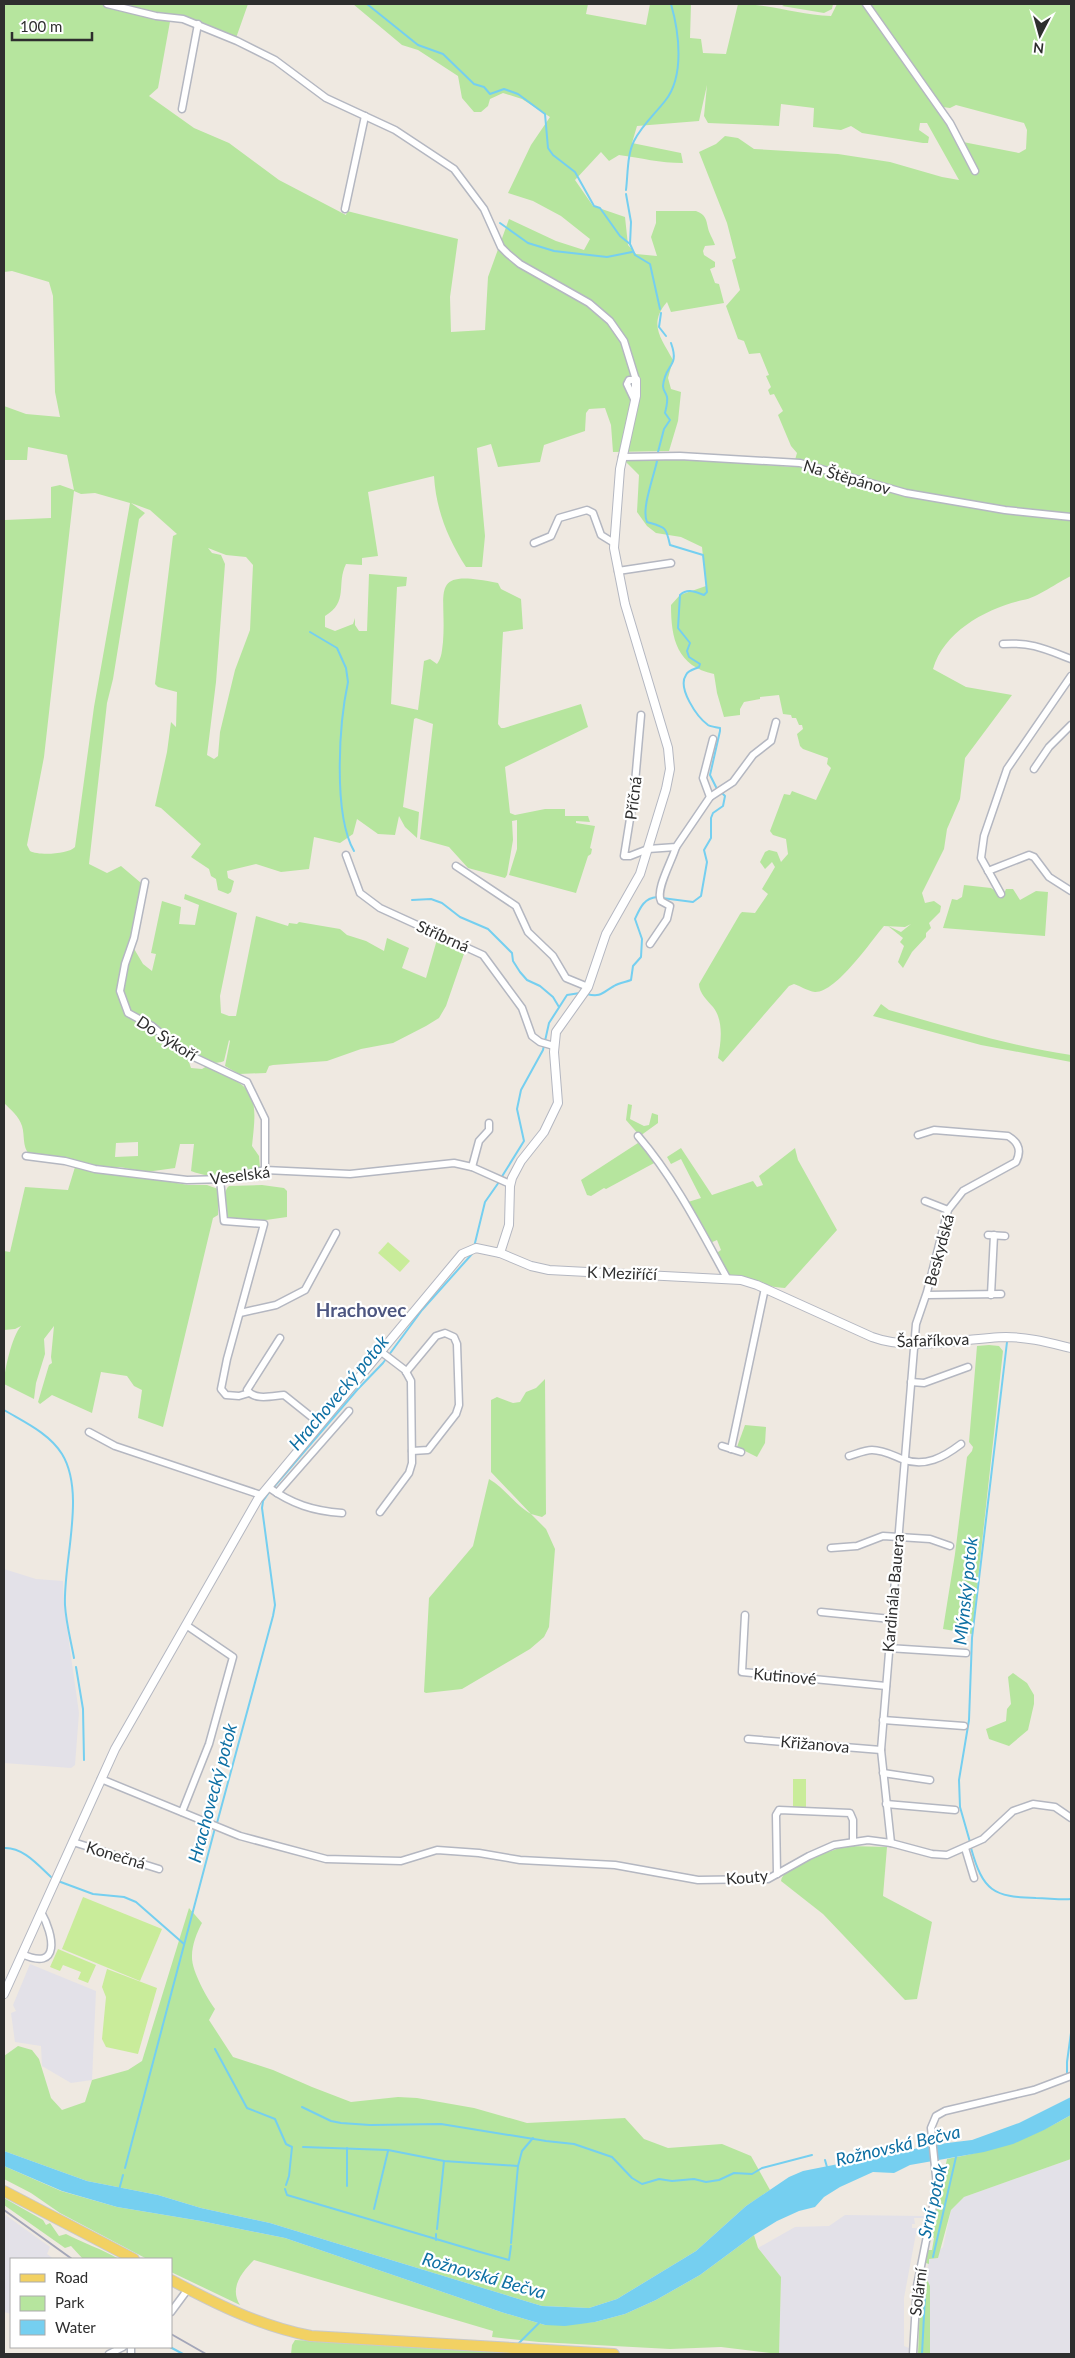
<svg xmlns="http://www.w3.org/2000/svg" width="1075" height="2358" font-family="Lato,sans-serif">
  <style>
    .industrial { fill: #e3e1e8 }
    .green { fill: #b6e59e; fill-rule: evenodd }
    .pitch { fill: #c9ec9a }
    .water { fill: #75cff0 }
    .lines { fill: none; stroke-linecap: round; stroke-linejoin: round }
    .stream { stroke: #75cff0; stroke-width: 2 }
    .minor-casing { stroke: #b4b7c1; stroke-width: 9 }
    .tertiary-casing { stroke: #b4b7c1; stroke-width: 10 }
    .primary-casing { stroke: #c9c9c9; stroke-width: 12 }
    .minor { stroke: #fff; stroke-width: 6 }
    .tertiary { stroke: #fff; stroke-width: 8 }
    .primary { stroke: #f2d163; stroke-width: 10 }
    .rail { stroke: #a3a6b8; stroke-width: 2 }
    .labels { text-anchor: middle; stroke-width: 4.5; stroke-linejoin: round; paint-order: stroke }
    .street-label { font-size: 16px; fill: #2e2e2e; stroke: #fff }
    .water-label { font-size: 18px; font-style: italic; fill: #0d6fa3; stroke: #fff }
    .quarter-label { font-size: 19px; font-weight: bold; fill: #4d5680; stroke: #fff }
  </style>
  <rect width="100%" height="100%" fill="#efe9e1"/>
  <g class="industrial">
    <polygon points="4,1569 36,1579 63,1581 64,1607 79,1713 75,1765 71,1768 4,1763"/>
    <polygon points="30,1964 96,1991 92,2080 71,2083 42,2066 41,2046 15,2042 11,2013 16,2011 13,2005"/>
    <polygon points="1071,2159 1071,2354 930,2354 930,2286 926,2277 929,2259 943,2247 951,2210 964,2197"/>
    <polygon points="4,2214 50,2247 47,2254 54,2259 11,2259 11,2314 4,2312"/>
    <polygon points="845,2215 924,2216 924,2218 914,2218 915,2224 912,2224 912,2228 917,2228 904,2298 904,2346 909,2348 908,2354 779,2354 781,2277 758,2248 795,2227 829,2226"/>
  </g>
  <g class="green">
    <path d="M4,4H248L236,38L171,16L158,88L149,96L194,128L229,143L279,180L346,215L347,211L458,239L450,297L451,332L485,330L488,277L509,219L556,241L584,250L590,239L561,216L533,201L508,193L531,145L550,117L522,99L503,93L490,99L488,106L481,112H474L462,98L458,76L418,50L402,45L353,4H588L586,14L646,25L650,4H691L690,38L701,39L703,53L726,54L738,4C770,4 799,15 831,16L837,4H1071V576C1058,582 1037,598 1023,600C987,608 944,631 933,669L966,687L1012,695L965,758L960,799L947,829L944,849L922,893L925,903L934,901L941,906L940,912L929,923L931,928L926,933V937L912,952L903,968L898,962L904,946L900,942L903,938L888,926L901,932L911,924L905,927L884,926C871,941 836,993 815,992C807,991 801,986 794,984L789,986L723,1062L718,1058C721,1042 724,1021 713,1007C708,1001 699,993 699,984L740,914L742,912L755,913L768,894L762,889L775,867L772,862L765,869L760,862L765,852L769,850L777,852L781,862L788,854L786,839L773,835L770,831L784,794L790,795L792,791L816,800L831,768L827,764L828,758L803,749L800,746L797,734L803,729L802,725H799L796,718H792L791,715L783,714L779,695L760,697V699L744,702L740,709V715L724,717L717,693L714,674C677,666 671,639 671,605L680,595L706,586L702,547L681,537L656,533L647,526L637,512L639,475L624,460L679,459L793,467L797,453L791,446L778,415L783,411L774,394L770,395L768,390L771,387L766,376L769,375L760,353L749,354L744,341L738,339L726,306L740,290L732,260L736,258L727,223L699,152L716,144L725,136L738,138L754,149L838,154L890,162L942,177L959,180L927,123H920L919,130L929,137L928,143H923L862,133L851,126L841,130L813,127L814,108L781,104L779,126L708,123L704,116L707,85L699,121L637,126L632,143L681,153L683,163C659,163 642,158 619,155L609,161L601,152L575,180L593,206L625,217L628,245L636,254L657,256L651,237L656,223V211H696C706,215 706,219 708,228C709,233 713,239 715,245L705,246L703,251L704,255L715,262V267L710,269L715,283L719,284L724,303L671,312L667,302C648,324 661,338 673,360L668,378L671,389L681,392L678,421L669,451L613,452L611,425L605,408L589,409L586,413L585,431L544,445L540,462L498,467L491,444L477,448L485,536L482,567H466C448,539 436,510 434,476L368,492L378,556L362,558V565L346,564C336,584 349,602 325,616V627L335,631L353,624L355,618V625L359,631H367L369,574L407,577L406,586L397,587L391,704L418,710L424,661L430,659L437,664C442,658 442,649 443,642C447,590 427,568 498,583L501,589L521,599L523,629L503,632L498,724L501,728H504L581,704L588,727L505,767L510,813L515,815L545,809H565V816H588L590,822L576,821V823L595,826L590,848L592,849L591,854L588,856L576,893L509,875L517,849V820L512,821L513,840L507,875L505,878L468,868L449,847L420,839L433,724L416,718L414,719L403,807L419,812L417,838L405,827L399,816L395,835L378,834L357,819L353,834L340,843L314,837L309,869L281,872L256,864L227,871L228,878L234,881L231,892L228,894L218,890L216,879L211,876L209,869L191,857L201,844L161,808L155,806L167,752L171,722L176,727L177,692L158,687L155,684L173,536L177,534L150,510L131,503L145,513L139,519L138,525L113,679L107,703L89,864L107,873L121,866L141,883L143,889L133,947L143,964L152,971L156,954L151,953L162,901L181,907L179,924L195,925L199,905L184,899L185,894L237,913L220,996L221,1013L229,1016H236L256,916L288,926L289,923L297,924L299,922L340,929L347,935L366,941L384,951L387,938L409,948L402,968L426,978L438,936L466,948L446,1006L439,1018L426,1026L393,1043L361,1049L327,1061L273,1065L269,1066L266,1073L239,1074L225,1066L230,1041L229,1040L224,1061C206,1070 172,1040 158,1030L156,1042H162L188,1059L191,1068L202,1069L207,1066C256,1088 258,1093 252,1146L259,1156L260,1168C232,1176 219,1181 191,1171L194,1144H180L175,1168L146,1172L120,1167L103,1168L29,1154C22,1146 25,1136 22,1126C19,1116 11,1110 4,1103V516L5,520L51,518V487L60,485L74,490L67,455L28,447L27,460H4V406L26,414L60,417L55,392L53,296L49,282L12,271L4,272ZM956,105L1024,123L1027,130L1026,149L1019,153L963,142L943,107L950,108ZM74,491L81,494L95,493L130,503L94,707L75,847C69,854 39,856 30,851L27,845L44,757ZM208,548L226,555L246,557L253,565L250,630L235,670L220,732L218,756L214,759L207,755L216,682L225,564L221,555L212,553ZM138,1142V1156L115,1157L116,1143Z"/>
    <polygon points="786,4 833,4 832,9 824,13 782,6"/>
    <polygon points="964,885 991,888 1003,896 1006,889 1013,889 1020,900 1036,891 1048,892 1045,936 943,928 952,899 957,900 962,897"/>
    <path d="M881,1004L889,1010C949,1027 1009,1046 1071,1055V1062L981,1045L873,1016Z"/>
    <polygon points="628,1104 632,1105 630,1119 644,1126 649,1125 652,1113 658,1115 658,1123 640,1136 626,1120"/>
    <polygon points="638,1143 656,1162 606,1189 604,1188 591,1196 587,1195 581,1180"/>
    <path d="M681,1148L712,1195L753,1181L757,1187L763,1185L759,1176L795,1148L798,1160L837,1230L785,1288C765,1288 747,1275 726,1275L715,1254L721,1250L717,1240L710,1243L688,1202L701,1198L681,1159L671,1164L667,1157Z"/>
    <path d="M75,1167L93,1172L137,1176L188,1185H207L218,1189V1215L213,1218L163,1427L138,1418L142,1390L134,1386L127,1376L101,1372L92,1413L52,1395L40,1404L38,1402L49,1365L52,1363L51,1357L54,1326L44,1339L45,1354L36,1383L34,1399L4,1384C4,1371 12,1336 21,1326L15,1329L4,1330V1251L10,1252L25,1187L68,1190Z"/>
    <path d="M229,1186L262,1185L284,1188L287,1191V1217L266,1220L228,1219C223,1212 222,1192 229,1186Z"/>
    <polygon points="989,1345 999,1346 1003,1351 972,1634 943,1629 955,1554 967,1457 972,1451 973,1447 969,1442 977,1346"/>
    <path d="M545,1379L546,1514L542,1517L531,1514L546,1529L555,1549L549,1627L544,1637L530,1649L462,1689L426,1693L424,1692L429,1598L473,1546L489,1479C505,1488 515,1505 531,1514L491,1472V1400L497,1397L513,1403L520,1402L526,1392L536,1388Z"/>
    <polygon points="745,1425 766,1427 765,1443 757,1457 737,1447"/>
    <polygon points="1013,1673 1027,1683 1034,1695 1034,1704 1028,1730 1009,1746 989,1739 986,1729 1006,1721 1007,1709 1011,1704 1008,1677"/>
    <path d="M848,1846L887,1847L883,1896L932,1922L917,1999L905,2000L823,1914L781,1881C782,1866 834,1849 848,1846Z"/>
    <path d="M189,1908L202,1923C197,1932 192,1945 192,1956C191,1970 207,1998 215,2009L209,2020L233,2057L273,2070L312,2087L351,2102L398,2097L417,2098L474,2108L527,2123L625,2118L644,2139L668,2148L722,2144L751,2156L770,2190L746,2206L696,2251L617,2299L589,2308L542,2306L270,2223L201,2208L158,2195L87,2181L4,2151V2056L18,2046L32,2050L39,2059L51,2098L62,2110L85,2102L92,2080L128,2070L142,2061Z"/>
    <path d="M1071,2115V2159L964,2197L951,2210L938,2258L929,2259V2264L926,2263L927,2250H932L934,2238L931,2235L947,2159C994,2150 1030,2139 1071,2115Z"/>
    <path d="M4,2166L61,2191L117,2207L201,2221L285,2238L501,2312L545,2325L595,2322L625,2314L656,2300L700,2275L754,2235L758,2248L781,2277L779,2354L721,2347L670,2349L539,2342L492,2337L493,2331L254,2260C242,2272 229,2288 240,2305L171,2272V2259H147L60,2213L31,2193L4,2179Z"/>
    <path d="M4,2198L43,2220L46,2225L50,2223L59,2236L66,2234C83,2243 102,2249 119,2259H83L71,2246L65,2248L4,2205Z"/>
    <polygon points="926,2277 930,2286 930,2354 918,2354 921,2281"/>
    <polygon points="295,2340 502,2350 504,2353 520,2354 291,2354 292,2345"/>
  </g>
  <g class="pitch">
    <polygon points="388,1242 410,1261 400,1272 378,1253"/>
    <rect x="793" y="1779" width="13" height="28"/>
    <polygon points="83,1897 162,1929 140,1981 62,1949"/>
    <polygon points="58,1949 96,1965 88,1983 78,1979 81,1972 63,1965 60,1971 50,1967"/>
    <polygon points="107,1969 157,1988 138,2054 106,2047 102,2039 106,1997 102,1987"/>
  </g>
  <polygon class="water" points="1071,2097 1071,2115 1044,2130 1013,2144 984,2152 910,2165 894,2173 873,2172 840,2187 824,2197 815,2207 799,2211 777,2221 754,2235 700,2275 656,2300 625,2314 595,2322 565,2326 545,2325 501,2312 285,2238 201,2221 117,2207 62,2191 4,2166 4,2151 87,2181 158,2195 201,2208 270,2223 542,2306 589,2308 617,2299 696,2251 746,2206 789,2177 803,2171 939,2144 972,2140 1019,2123"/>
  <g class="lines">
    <g class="stream">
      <polyline points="367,4 418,45 443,54 474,84 484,87 490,94 504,89 518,94 545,114 548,148 553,155 575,172 594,206 600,208 620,236 630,244 635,255 650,264 660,309"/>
      <path d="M626,190C628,174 627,155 634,141C642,125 654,115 665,101C685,76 679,32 671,4"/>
      <polyline points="626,194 631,222 630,244"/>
      <polyline points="500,223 528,243 554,251 607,257 632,252"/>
      <polyline points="661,313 659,327 666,336"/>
      <path d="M658,452L664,429L670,420L665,413C666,408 668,402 667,397C666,392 663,391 663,386C665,363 680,368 671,343"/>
      <path d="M657,461C654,476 641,509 647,522C665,527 666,526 670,545L703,555L707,592L704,595C695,592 688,588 680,595L678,628L690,643L687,651L689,657L700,664L699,667C695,669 688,670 686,675C677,688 697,717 708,725C711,727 717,727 720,728V731L710,775L717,789"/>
      <path d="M310,632L337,648L346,668L348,682C339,724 333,814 354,851"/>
      <polyline points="662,898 693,902 701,896 707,862 704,850 711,838 711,818 713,813 723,806 725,796 721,792"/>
      <polyline points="412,900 431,899 442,903 460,917 488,929 512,953 513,961 520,972 527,980 540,986 553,997 559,1007"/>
      <path d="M587,994C601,998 603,992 614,986C619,983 626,982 631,980L633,966L641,957L642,939L635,919C640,908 644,898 657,897"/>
      <polyline points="501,1178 524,1141 517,1109 521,1090 543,1050 549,1023 567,995 580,993"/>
      <polyline points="474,1247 485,1202 499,1182"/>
      <path d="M4,1410C24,1422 49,1433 62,1454C86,1493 63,1562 65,1605C66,1623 71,1641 74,1658"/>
      <polyline points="273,1488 357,1390 383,1363 422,1310 472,1254"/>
      <polyline points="76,1667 83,1709 84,1760"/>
      <polyline points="217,1823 273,1616 275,1605 262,1508 263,1501 270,1491"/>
      <polyline points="970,1842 960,1807 959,1780 969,1720 972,1638 1007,1342"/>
      <path d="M4,1848C23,1847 38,1865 51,1877"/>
      <path d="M971,1848C983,1891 993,1897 1036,1898C1048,1898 1060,1900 1071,1899"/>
      <polyline points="58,1881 93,1894 124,1897 136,1902 184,1944"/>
      <polyline points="215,2049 247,2108 275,2119 286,2144 292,2147 289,2176 286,2185"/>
      <polyline points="1067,2075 1067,2062 1071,2033"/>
      <polyline points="302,2107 331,2121 341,2123 370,2125 441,2124 546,2141 574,2144 612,2157 632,2178 642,2184 659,2179 672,2181 694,2179 706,2182 719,2180 734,2173 752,2174 762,2168 812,2155"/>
      <polyline points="303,2147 388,2150 444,2161 518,2166"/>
      <polyline points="825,2160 827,2167"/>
      <polyline points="125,2168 215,1828"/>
      <polyline points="347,2186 347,2148"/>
      <polyline points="285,2189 287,2195 480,2252 509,2260 511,2246"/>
      <polyline points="119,2190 123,2175"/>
      <polyline points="374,2209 388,2151"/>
      <polyline points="437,2229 444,2161"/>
      <polyline points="436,2240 436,2234"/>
      <polyline points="511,2243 518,2166 522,2151 533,2138"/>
      <polyline points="933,2257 956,2157"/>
      <polyline points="517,2345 539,2323"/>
      <polyline points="170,2347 183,2354"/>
      <polyline points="922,2354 925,2296"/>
    </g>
    <g class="minor-casing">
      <g id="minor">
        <polyline points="107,4 156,16 183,19 237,41 275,60 326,98 395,130 454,169 484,209 501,247 508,254 520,264 589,303 610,321 624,341 636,380 629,380 627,384 635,401"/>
        <polyline points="866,4 950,123 975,171"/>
        <polyline points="182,109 198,24"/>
        <polyline points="345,209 365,116"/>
        <polyline points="622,457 680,456 800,463 906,493 1005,510 1071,517"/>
        <polyline points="534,543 551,536 559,518 587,510 593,513 601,535 614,543"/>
        <polyline points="618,571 671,563"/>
        <path d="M1003,644C1031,642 1045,649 1071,659"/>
        <polyline points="641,715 634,794 624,856 630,856 648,849 676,847 710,797 733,782 753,755 771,741 776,722"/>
        <polyline points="1034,769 1049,747 1071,725"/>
        <polyline points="710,797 703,778 713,739"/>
        <polyline points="346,855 360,893 380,908 483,955 522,1008 532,1036 540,1042 554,1046"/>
        <polyline points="456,866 516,906 528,932 553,956 566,978 588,987"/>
        <polyline points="988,871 1029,855 1034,857 1049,877 1071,891"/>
        <polyline points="145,882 134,938 125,964 120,991 128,1013 152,1026 181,1051 247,1082 265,1119 265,1170"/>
        <polyline points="1001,894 981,858 984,836 1007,769 1071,676"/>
        <path d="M650,944L667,919L670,906L661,901C655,890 672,861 676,847"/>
        <path d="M638,1136C675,1179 700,1229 727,1278"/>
        <polyline points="26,1156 65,1161 95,1169 187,1180 227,1179 265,1170 350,1174 454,1163 472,1167 510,1184"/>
        <polyline points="472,1167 479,1141 489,1130 489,1123"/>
        <polyline points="220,1179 224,1221 264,1224 227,1359 221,1389 226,1395 239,1396 249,1393"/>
        <polyline points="925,1201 948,1210"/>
        <polyline points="988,1235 1005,1236"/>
        <polyline points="927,1295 1001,1294"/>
        <polyline points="991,1295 994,1235"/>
        <polyline points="240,1313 276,1305 305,1290 336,1233"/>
        <path d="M280,1338L247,1390C255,1401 272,1396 284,1395L319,1423"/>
        <polyline points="406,1372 436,1336 445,1333 454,1337 457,1344 459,1405 456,1414 428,1450 412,1451"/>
        <polyline points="911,1382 924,1383 968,1367"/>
        <polyline points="89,1432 115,1446 261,1495"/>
        <polyline points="722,1446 741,1452"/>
        <polyline points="731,1449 765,1288"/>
        <path d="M849,1456C856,1454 865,1450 872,1450C883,1450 892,1455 902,1459C925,1468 944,1457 961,1444"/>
        <path d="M268,1487C292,1504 313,1511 342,1513"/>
        <polyline points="277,1493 349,1411"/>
        <polyline points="380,1512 409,1473 412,1463 411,1381 405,1370 380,1351"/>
        <polyline points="831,1548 857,1546 883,1536 930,1539 950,1546"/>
        <polyline points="821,1612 891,1619"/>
        <polyline points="745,1615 742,1672 886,1686"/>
        <polyline points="888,1648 966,1653"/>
        <polyline points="883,1720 964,1726"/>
        <polyline points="748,1739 881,1750"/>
        <polyline points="883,1773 930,1780"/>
        <polyline points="101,1779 240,1836 326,1859 401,1861 437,1850 479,1853 520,1860 615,1865 698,1880 768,1879 809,1856 834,1845 868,1840 891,1843 932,1854 947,1855 983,1839 1013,1811 1033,1804 1055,1807 1071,1818"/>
        <polyline points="886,1804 955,1810"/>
        <polyline points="182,1812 209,1744 233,1657 186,1625"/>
        <polyline points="73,1842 159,1869"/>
        <path d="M891,1843L881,1750L916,1324L927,1292L948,1210L963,1191L1016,1162C1022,1150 1018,1142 1008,1136L934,1130L918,1135"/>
        <polyline points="965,1848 974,1878"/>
        <polyline points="777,1874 776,1815 779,1810 850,1813 853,1820 853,1842"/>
        <path d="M22,1954C61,1972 54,1935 41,1912"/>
        <polyline points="171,2312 188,2289"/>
        <polyline points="131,2347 131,2354"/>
        <polyline points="109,2354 123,2347"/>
        <polyline points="913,2354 917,2286 937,2186 931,2128 936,2116 945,2111 1034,2090 1071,2076"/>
      </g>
    </g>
    <g class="tertiary-casing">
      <g id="tertiary">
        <path d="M500,1253L531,1266L549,1270L741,1280L757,1285L872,1337C912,1352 964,1338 1006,1337C1028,1337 1050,1343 1071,1348"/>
        <polyline points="4,1994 115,1749 258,1499 462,1254 476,1248 500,1253 509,1225 510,1186 512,1178 521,1161 544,1132 558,1103 554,1052 556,1032 588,987 606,934 640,874 666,789 670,769 668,748 625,604 614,548 620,469 636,396 636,380"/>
      </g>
    </g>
    <g class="primary-casing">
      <g id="primary">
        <polyline points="4,2191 134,2259"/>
        <path d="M171,2280C216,2304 260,2326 311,2336L614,2354"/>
      </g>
    </g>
    <use href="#minor" class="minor"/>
    <use href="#tertiary" class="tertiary"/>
    <use href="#primary" class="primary"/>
    <g class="rail">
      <polyline points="4,2210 72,2259"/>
      <polyline points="171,2334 206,2354"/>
    </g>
  </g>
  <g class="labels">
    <g class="street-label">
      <text transform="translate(847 477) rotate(16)" y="6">Na Štěpánov</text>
      <text transform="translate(633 798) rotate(-83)" y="6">Příčná</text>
      <text transform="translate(443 936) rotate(24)" y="6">Stříbrná</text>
      <text transform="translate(167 1038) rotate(33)" y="6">Do Sýkoří</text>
      <text transform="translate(240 1175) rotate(-7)" y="6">Veselská</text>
      <text transform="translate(939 1250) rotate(-75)" y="6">Beskydská</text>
      <text transform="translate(622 1273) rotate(2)" y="6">K Meziříčí</text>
      <text transform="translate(933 1340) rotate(-2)" y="6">Šafaříkova</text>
      <text transform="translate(893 1593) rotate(-85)" y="6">Kardinála Bauera</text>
      <text transform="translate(785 1676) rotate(5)" y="6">Kutinové</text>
      <text transform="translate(815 1744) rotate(5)" y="6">Křižanova</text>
      <text transform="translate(116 1855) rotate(17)" y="6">Konečná</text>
      <text transform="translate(747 1877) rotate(-5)" y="6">Kouty</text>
      <text transform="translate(918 2292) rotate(-83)" y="6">Solární</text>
    </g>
    <g class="water-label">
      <text transform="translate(339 1393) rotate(-50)" y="6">Hrachovecký potok</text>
      <text transform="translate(966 1591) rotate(-84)" y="6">Mlýnský potok</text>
      <text transform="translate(213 1793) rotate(-75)" y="6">Hrachovecký potok</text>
      <text transform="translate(898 2146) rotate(-13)" y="6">Rožnovská Bečva</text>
      <text transform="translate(933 2201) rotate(-77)" y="6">Srní potok</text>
      <text transform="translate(484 2276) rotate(16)" y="6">Rožnovská Bečva</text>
    </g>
    <g class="quarter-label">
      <text x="361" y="1317">Hrachovec</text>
    </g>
  </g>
  <rect width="1075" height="2358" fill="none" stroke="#2e2e2e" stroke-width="10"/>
  <rect x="10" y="2258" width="162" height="90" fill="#ffffff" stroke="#ababab"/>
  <rect x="20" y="2274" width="25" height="8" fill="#f2d163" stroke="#ababab"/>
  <text x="55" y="2283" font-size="15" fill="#2e2e2e">Road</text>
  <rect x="20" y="2296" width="25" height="15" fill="#b6e59e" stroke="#ababab"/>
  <text x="55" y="2308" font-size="15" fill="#2e2e2e">Park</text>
  <rect x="20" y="2320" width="25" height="15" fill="#75cff0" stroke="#ababab"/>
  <text x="55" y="2333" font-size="15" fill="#2e2e2e">Water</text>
  <g transform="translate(1040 35) rotate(186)" stroke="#ffffff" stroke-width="4" paint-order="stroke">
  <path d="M0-4L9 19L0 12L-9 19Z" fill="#2e2e2e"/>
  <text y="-8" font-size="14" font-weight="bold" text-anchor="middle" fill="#2e2e2e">N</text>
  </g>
  <path d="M12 32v8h80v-8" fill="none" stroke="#2e2e2e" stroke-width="2.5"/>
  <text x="20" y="32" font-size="15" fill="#2e2e2e" stroke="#ffffff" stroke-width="4" paint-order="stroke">100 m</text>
</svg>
